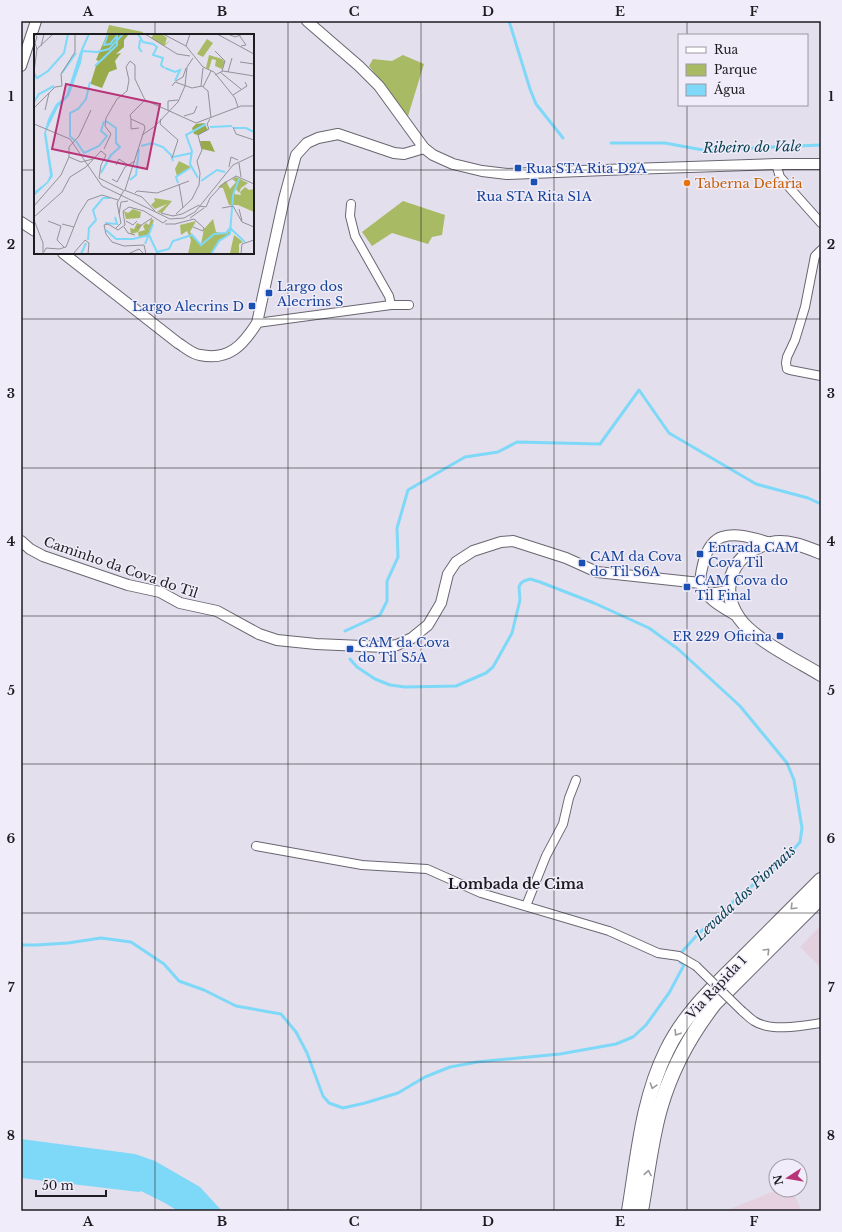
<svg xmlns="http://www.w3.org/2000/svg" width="842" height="1232" font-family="'Libre Baskerville',serif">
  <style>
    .commercial { fill: #e5d1e0 }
    .education { fill: #e4d1e0 }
    .green { fill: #a9ba64 }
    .water { fill: #7ed8f8 }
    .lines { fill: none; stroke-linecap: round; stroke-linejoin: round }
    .stream { stroke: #7ed8f8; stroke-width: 3 }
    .minor-casing { stroke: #6a6671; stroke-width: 10 }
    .tertiary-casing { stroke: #6a6671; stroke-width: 12 }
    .secondary-casing { stroke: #6a6671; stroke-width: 14 }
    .trunk-casing { stroke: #6a6671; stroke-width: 16 }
    .minor { stroke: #fff; stroke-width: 8 }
    .tertiary { stroke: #fff; stroke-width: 10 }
    .secondary { stroke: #fff; stroke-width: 12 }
    .trunk { stroke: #fff; stroke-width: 14 }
    .minor-bridge-casing { stroke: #6a6671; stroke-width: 10; stroke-linecap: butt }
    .minor-bridge { stroke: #fff; stroke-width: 8 }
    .oneway { stroke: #99999b }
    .grid { fill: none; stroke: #1d1c20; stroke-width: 1; stroke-opacity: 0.55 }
    .transit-dot { fill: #1a4fb4; stroke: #f0ecf9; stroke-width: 1.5 }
    .food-dot { fill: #e8710a; stroke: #f0ecf9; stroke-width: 1.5 }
    .labels { text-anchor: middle; stroke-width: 3; stroke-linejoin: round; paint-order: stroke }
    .transit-label { font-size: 13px; fill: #164399; stroke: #f0ecf9; text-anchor: start }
    .food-label { font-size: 13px; fill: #c56008; stroke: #f0ecf9; text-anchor: start }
    .street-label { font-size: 13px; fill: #1d1c20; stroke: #f0ecf9 }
    .water-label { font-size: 14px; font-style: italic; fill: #094152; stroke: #f0ecf9 }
    .neighbourhood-label { font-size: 14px; font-weight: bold; fill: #1d1c20; stroke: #f0ecf9 }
    .inset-river { fill: none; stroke: #7ed8f8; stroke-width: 2 }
    .inset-road { fill: none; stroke: #94919a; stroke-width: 1 }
    .view { fill: #b83377; fill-opacity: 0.15; stroke: #b83377; stroke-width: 2 }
    .inset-edge { fill: none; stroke: #1d1c20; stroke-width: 2 }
    .neatline { fill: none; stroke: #1d1c20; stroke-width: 1.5 }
    .grid-label { font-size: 13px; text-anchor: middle; font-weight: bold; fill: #1d1c20 }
  </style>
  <rect width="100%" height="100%" fill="#e3dfec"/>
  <polygon class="commercial" points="777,1190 793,1190 801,1211 725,1211"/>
  <polygon class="education" points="821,925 821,968 800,947"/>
  <g class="green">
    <polygon points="109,25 143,32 142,35 106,35"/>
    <polygon points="403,55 424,64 408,116 369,66 373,59 392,61"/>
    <polygon points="403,201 445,215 442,235 432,237 428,244 392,233 372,246 362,232"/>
  </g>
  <polygon class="water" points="21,1139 135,1154 155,1161 200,1187 222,1211 178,1211 165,1203 141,1191 139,1192 21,1178"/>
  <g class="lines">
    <g class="stream">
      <polyline points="509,21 530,89 536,104 563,138"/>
      <polyline points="611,143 665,143 703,150 821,145"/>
      <polyline points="345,631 380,615 387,601 387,581 398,557 397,528 408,490 465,457 498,452 517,442 600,444 639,390 669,433 756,484 808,498 821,504"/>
      <polyline points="350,659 357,667 375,679 390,685 405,687 456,686 486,673 493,667 512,633 520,600 519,587 521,583 524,581 530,579 540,582 594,603 649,628 678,649 740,706 787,763 794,780 802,828 800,842 787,857 736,899 697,935 681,953"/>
      <polyline points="21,945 36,945 68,943 101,938 131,942 164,964 179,981 204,990 236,1006 281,1014 296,1032 307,1053 323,1096 329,1103 343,1108 365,1103 398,1093 425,1077 450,1067 477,1062 560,1054 616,1044 633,1037 646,1025 669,993 684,965 680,962"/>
    </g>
    <g class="minor-casing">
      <g id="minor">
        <polyline points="776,164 780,177 821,223"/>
        <polyline points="821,250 815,256 805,307 795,340 787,357 786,363 787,369 790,370 821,376"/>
        <polyline points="391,305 409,305"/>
        <polyline points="257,323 391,305 389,296 355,236 350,216 351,204"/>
        <polyline points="256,846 362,865 427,869 481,893 609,931 658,953 679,956 696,966"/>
        <polyline points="526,906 546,856 563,824 569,798 576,780"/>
        <path d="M742,1011C746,1014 749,1018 754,1021C771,1032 802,1026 821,1023"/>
      </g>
    </g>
    <g class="tertiary-casing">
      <g id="tertiary">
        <polyline points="307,21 359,66 379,86 424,148 433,155 453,164 482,171 507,174 630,169 776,164 821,164"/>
        <polyline points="21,66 36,21"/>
        <polyline points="21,222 35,231"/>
        <path d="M63,253L178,343C185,347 192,354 200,355C229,361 243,345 257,323L284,199L296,155L307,143L318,138L338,134L394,153L404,154L424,148"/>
        <polyline points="21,541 30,549 43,556 128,585 160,592 180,603 217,611 259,634 277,640 316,644 385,647 397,645 412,638 428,625 441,603 448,574 456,562 473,551 501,542 513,541 566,558 597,572 700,583"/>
        <polyline points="708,594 729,591"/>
        <path d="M737,616C725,609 705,599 701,584C699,579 703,564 705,557C708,549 713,540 722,537C738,532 756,539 771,543"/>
      </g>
    </g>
    <g class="secondary-casing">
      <path id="secondary" d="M821,553C806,547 787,539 771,543C735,550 717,586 739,618C753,639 798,661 821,675"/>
    </g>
    <g class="trunk-casing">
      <g id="trunk">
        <path d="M629,1211C638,1157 642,1100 667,1050C685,1013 714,987 742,959C768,933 795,906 821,880"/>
        <path d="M641,1211C647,1178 651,1140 660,1109C671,1070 690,1035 715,1003L821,897"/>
      </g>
    </g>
    <use href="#minor" class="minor"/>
    <use href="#tertiary" class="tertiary"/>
    <use href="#secondary" class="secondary"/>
    <use href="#trunk" class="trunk"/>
    <g class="minor-bridge-casing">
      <polyline id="minor-bridge" points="696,966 742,1011"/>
    </g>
    <use href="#minor-bridge" class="minor-bridge"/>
  </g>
  <defs><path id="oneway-chevron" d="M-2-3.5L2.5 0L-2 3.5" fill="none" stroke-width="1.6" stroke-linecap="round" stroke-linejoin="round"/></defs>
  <g class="oneway">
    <use href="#oneway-chevron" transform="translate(793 907) rotate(135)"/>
    <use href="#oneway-chevron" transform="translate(767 951) rotate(-45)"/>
    <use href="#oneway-chevron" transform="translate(677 1033) rotate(122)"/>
    <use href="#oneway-chevron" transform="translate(653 1086) rotate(108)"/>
    <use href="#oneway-chevron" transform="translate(648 1173) rotate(-80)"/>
  </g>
  <path class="grid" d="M155,21V35M288,21V1211M421,21V1211M554,21V1211M687,21V35M687,105V1211M21,170H35M253,170H821M155,253V1211M21,319H821M21,468H821M21,616H821M21,764H821M21,913H821M21,1062H821"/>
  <g class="transit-dot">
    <rect x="514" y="164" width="8" height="8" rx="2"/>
    <rect x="530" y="178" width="8" height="8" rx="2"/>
    <rect x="265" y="289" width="8" height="8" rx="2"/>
    <rect x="248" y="302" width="8" height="8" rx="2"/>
    <rect x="696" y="550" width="8" height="8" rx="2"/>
    <rect x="578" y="559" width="8" height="8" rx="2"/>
    <rect x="683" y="583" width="8" height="8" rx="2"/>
    <rect x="776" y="632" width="8" height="8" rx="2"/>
    <rect x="346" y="645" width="8" height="8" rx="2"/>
  </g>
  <circle class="food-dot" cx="687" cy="183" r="4"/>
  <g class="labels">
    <g class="transit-label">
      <text x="526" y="173">Rua STA Rita D2A</text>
      <text x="534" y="201" text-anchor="middle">Rua STA Rita S1A</text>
      <text x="277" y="291">Largo dos<tspan x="277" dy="15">Alecrins S</tspan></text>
      <text x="244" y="311" text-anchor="end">Largo Alecrins D</text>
      <text x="708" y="552">Entrada CAM<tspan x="708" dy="15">Cova Til</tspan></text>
      <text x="590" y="561">CAM da Cova<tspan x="590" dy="15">do Til S6A</tspan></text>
      <text x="695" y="585">CAM Cova do<tspan x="695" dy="15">Til Final</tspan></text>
      <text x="772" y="641" text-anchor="end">ER 229 Oficina</text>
      <text x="358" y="647">CAM da Cova<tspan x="358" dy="15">do Til S5A</tspan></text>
    </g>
    <g class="food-label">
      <text x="695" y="188">Taberna Defaria</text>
    </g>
    <g class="street-label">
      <text transform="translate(121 567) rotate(19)" y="5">Caminho da Cova do Til</text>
      <text transform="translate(716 987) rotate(-47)" y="5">Via Rápida 1</text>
    </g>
    <g class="water-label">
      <text transform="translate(752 147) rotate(-1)" y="5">Ribeiro do Vale</text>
      <text transform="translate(745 893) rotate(-43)" y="5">Levada dos Piornais</text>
    </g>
    <g class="neighbourhood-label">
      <text x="516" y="889">Lombada de Cima</text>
    </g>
  </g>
  <g transform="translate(34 34)">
    <rect width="220" height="220" fill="#e3dfec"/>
    <path d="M120,0H128L133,4L131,10L137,6L130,12L117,4ZM173,5L179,9L169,23L163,20ZM175,21L188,25L191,28L188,35L181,32L182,26L178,25L175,35L172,34ZM145,127L157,133L143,142L141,135ZM202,143L214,149L207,154L205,159L202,155L200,160L207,161L206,158L211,153L215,156L220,155V178L204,171H195L189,154L184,153L192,147L196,155L202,148L198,145ZM120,164L138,167L128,179L123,178L133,170L121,175L117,171L121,167ZM99,175L107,178L106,184L92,185L90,177L94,179ZM117,185L120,186L114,202L105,204L104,198L97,200L96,194L100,195L103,189L108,191L104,198L111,196L109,192L112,189L115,191ZM179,185L182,198L193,200L195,196V201L186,205L176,220H154L157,206L153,197L147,201L146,191L162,187L156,198L167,210L170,195ZM200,201L209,208L205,210V220L196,219Z" fill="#a9ba64"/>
    <path d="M73,0H95L90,6V13L82,20L87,19L81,27L83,35L75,38L68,54L57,50V48L62,32L73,22L65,27L62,26ZM170,89L174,96L164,101L160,100L158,94L162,90ZM166,107H176L181,118L168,115Z" fill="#99aa4b"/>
    <path d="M46,18H49L47,29L35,62L24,73L12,98L19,142L14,149L0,162V158L13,148L16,141L10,100L14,85L22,70L32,62Z" fill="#7ed8f8"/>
    <path class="inset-river" d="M104,0L109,8L119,10L123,13L119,21L129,24L127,31L130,34M106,6L105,14L108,18M48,17L63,18L75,15L89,0M47,18L55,0M61,32L83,11V2L76,10L70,11L74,0M131,34L141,38L146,36L141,47M0,39L3,44L14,37L30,19L34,0M28,39L42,19M0,68L5,60L20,52M176,93L198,92M200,94H212L220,98M41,107L36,102V79L44,75L52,65L56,48M42,107L50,119L65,112L73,102L67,97L70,87M107,112L118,109L129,113L137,121L139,127M139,123L158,119M67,139L77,121L86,113L82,109V94L72,87M164,144L156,130L158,117L152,101L172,90M96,146L102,141L105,115M167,147L183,136L191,138M144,149L142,143L156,134M71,189L83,190L81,183M72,196L82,205H99L115,201L123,218L135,215L139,207L158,201L167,211L180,200L192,199L196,194L211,208M54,206L55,194L62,186L59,176L69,164H76M111,210L119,190M47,220L52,209M177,220L185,207L196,200L199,161L205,145"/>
    <path class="inset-road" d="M1,0L3,3L1,9L3,15M111,0L143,20L156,22M129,0L152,12L169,33L180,38L201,64L204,73M183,0L220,20M194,0L201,3L209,0M205,1L212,11L207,12M7,12L10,0M152,12L156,0M3,15L19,0M181,17L191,27L188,37M206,28L220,30M0,38L3,15M186,38L207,55M194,38L198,24M181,41L189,37L220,42M142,47L149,43L152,34M138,52L141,48L158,54L168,52L174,57L177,84M167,52L169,34M169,53L177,37M15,59L21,53L28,52L27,40L41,18V0M199,61L213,52L211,48M0,74L15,59L11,76M134,76V67L144,66M150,82L160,79L163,72M97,85V95L105,94M127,85L126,90L144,106L138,124M0,90L36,105L68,152L136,185L150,184L161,178L199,131L220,121M199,93L202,100L220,106M108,101L120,93L144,68L151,52L153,33L159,24M70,115L77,100L71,92L72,84L83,65L93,57L95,46L92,33L96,27L101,31V45L111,66L162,89L207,72H220M35,123V113L45,102L57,76M35,123L47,128L59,125M205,129L207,143M82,131L85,125L94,131M195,133L197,123L204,126M78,145L83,148L91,133L101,127M145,150L149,174M90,156L108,163L121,177M91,156L111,94L110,91L97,85L96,81L111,66M101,159L103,157L123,159L155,147M0,172L27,141L35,123M165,172L172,173L176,164L189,150L202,142L220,150M188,174L199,172L208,188L220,193M205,175L208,187M127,179L139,182L148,180L165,171M85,180L87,168L94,167M142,180L158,165L165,151L166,139L163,127L168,116L164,101L175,95L173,90L176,85M0,183L28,158L36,143L52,133L67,117L72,121L67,131L65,144L89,156M156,184L170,174M0,186L9,209V220M14,187L27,192L23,206L31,214M92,187L99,191L103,187M28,190L40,193M131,190H141L160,185L170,194L169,197L159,193M90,193L94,199L101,201M103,194L118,184M81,195L87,189L83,169L90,156M84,196L74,190L70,191L72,200L78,208L90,212L110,211L112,220M84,196L91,191L89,177L95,173L110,177L129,189L133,186M10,218L12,214L25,215L32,213L45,180L54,166L68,161L84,166M39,220L51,206L55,209L54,220M94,220L105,215L110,220M207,220L208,210L220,206"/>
    <path class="view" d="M32,50L126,70L113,135L18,115Z"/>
    <rect width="220" height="220" class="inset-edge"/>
  </g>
  <rect width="842" height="1232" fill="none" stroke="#f0ecf9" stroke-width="44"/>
  <rect x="678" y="34" width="130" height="72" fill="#f0ecf9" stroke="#9c99a2"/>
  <rect x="686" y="47" width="20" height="6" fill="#ffffff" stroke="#9c99a2"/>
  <text x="714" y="54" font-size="12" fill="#1d1c20">Rua</text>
  <rect x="686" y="64" width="20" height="12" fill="#a9ba64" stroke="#9c99a2"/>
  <text x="714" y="74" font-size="12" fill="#1d1c20">Parque</text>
  <rect x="686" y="84" width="20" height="12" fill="#7ed8f8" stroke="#9c99a2"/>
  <text x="714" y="94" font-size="12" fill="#1d1c20">Água</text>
  <g transform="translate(788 1178) rotate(258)"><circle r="19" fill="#f0ecf9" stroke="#9c99a2"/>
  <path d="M0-3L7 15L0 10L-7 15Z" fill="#b83377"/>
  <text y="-6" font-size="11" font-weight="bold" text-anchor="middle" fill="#1d1c20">N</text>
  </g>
  <path d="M36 1190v6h70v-6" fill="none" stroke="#1d1c20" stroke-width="2"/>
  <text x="42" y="1190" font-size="12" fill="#1d1c20" stroke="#f0ecf9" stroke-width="3" paint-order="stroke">50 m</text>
  <rect x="22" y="22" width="798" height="1188" class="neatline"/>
  <g class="grid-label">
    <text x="88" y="16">A</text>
    <text x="222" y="16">B</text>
    <text x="354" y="16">C</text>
    <text x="488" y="16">D</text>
    <text x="620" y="16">E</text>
    <text x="754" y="16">F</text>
    <text x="11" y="101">1</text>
    <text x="831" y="101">1</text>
    <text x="11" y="249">2</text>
    <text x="831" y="249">2</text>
    <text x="11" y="398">3</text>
    <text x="831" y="398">3</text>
    <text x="11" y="546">4</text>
    <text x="831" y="546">4</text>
    <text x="11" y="695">5</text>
    <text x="831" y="695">5</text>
    <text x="11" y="843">6</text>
    <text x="831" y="843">6</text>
    <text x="11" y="992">7</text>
    <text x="831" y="992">7</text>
    <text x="11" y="1140">8</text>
    <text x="831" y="1140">8</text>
    <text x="88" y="1226">A</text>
    <text x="222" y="1226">B</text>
    <text x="354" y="1226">C</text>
    <text x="488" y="1226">D</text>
    <text x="620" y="1226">E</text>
    <text x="754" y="1226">F</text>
  </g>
</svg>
